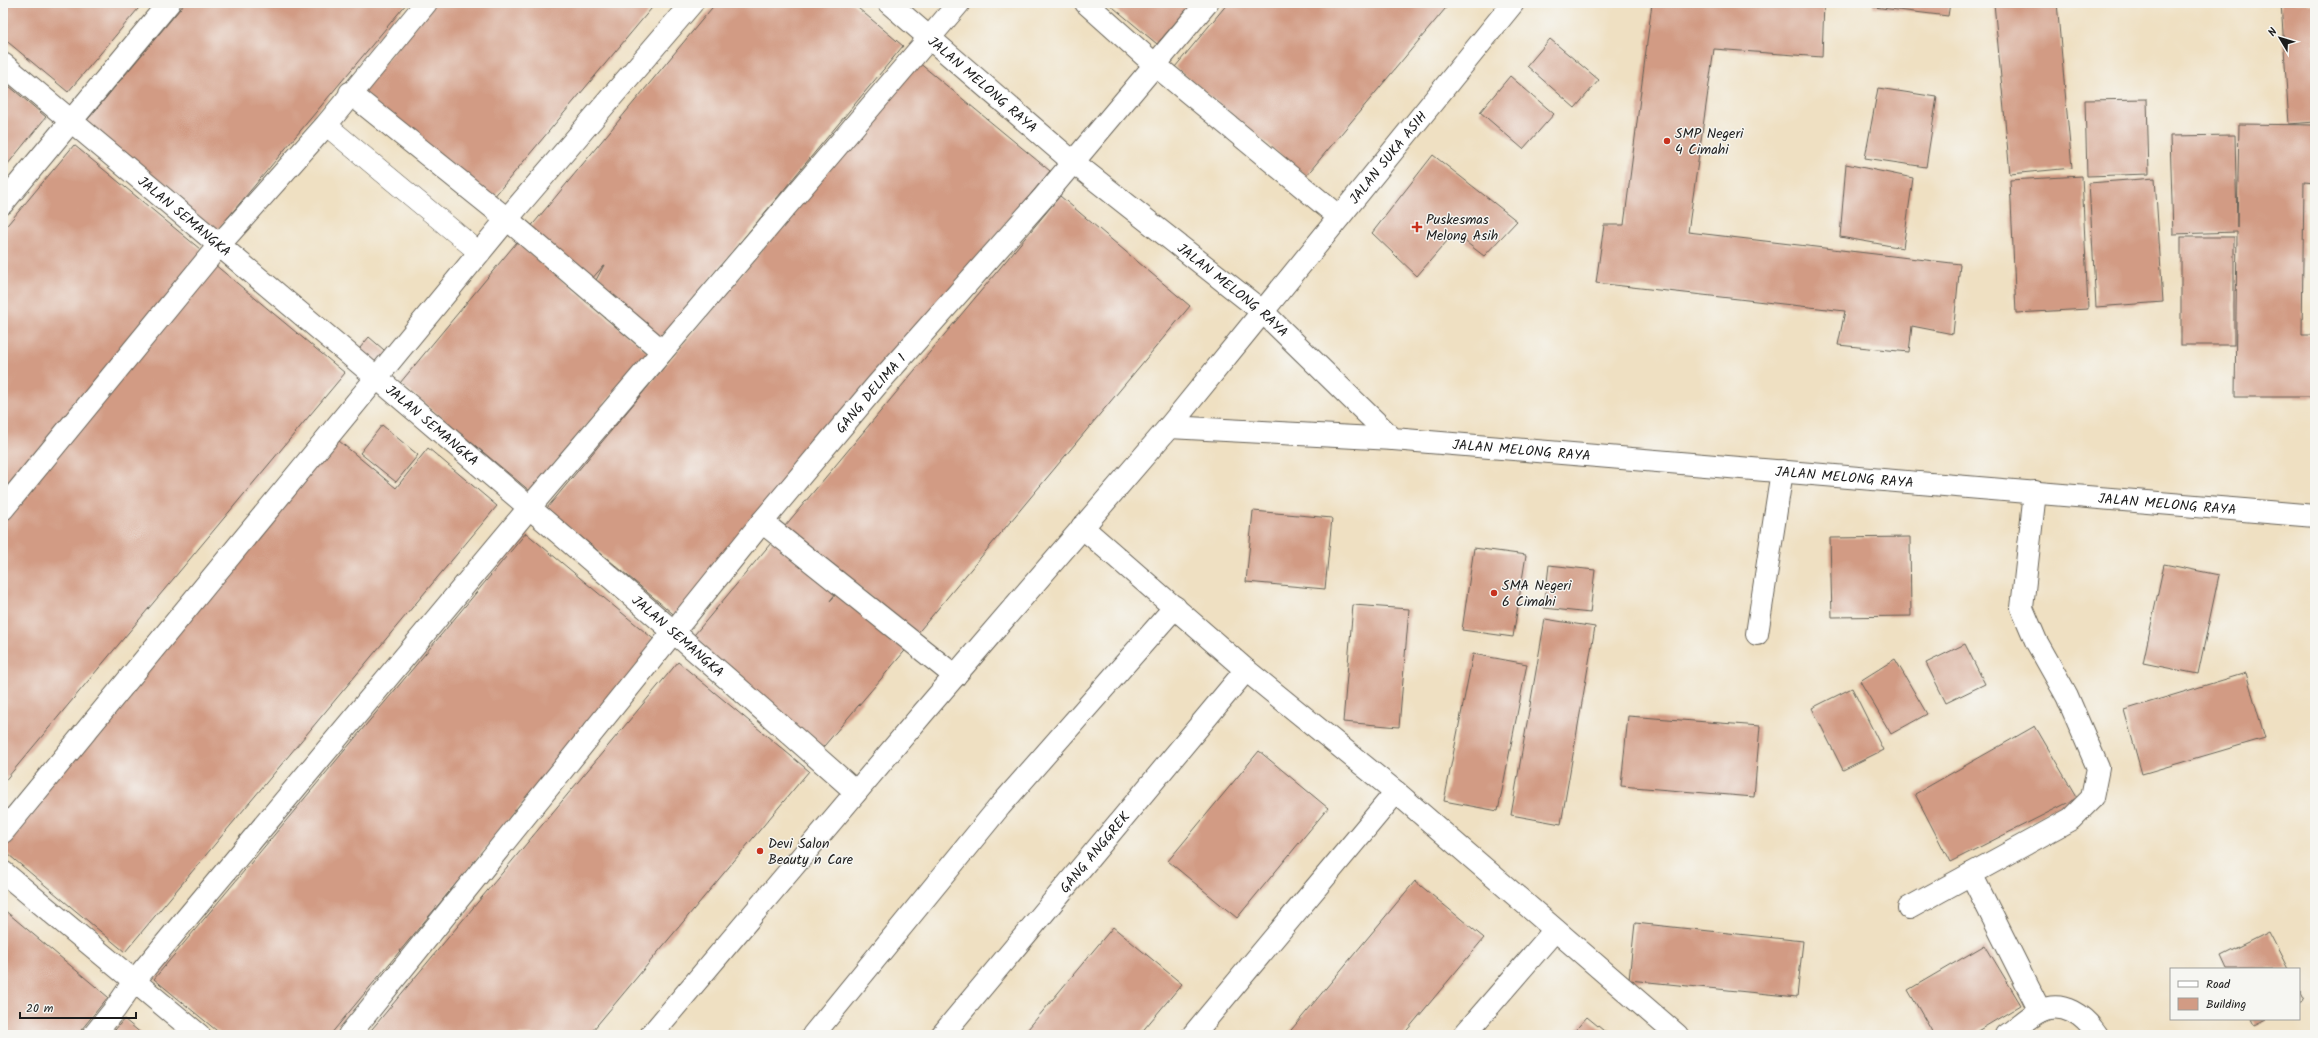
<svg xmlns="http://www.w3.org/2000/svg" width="2318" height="1038" font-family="Kalam,sans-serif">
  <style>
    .building { fill: #d29b84 }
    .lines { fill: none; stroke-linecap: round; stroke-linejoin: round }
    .lane-casing { stroke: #666156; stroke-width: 22 }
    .street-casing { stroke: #666156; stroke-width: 24 }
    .secondary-casing { stroke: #666156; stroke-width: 24 }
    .lane { stroke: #fff; stroke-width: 21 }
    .street { stroke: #fff; stroke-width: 22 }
    .secondary { stroke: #fff; stroke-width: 22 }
    .poi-dot { fill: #c8321e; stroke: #f6f6f2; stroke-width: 1.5 }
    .labels { text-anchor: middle; stroke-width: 3; stroke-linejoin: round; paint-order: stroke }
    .street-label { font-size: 14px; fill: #1c1c1c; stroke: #f6f6f2 }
    .poi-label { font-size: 14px; fill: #1c1c1c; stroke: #f6f6f2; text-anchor: start }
  </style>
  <rect width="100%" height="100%" fill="#f6f6f2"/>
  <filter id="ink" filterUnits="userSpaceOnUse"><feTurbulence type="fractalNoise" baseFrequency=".025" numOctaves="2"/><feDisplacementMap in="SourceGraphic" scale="8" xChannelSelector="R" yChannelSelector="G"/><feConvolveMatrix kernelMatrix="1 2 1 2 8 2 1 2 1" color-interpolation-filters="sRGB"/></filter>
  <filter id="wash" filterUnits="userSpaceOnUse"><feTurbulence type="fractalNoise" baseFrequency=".012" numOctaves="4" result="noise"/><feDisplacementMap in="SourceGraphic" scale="16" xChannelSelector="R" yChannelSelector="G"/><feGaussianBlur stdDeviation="0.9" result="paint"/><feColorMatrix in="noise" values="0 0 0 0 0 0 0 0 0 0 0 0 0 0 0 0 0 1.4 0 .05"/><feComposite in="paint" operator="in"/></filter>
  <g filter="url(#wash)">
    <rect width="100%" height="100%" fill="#efe0c2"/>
    <g id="blocks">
      <g class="building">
        <polygon points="3,3 143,3 68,92 3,38"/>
        <polygon points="185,3 407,3 215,233 84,124"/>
        <polygon points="434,3 656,3 493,198 357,95"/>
        <polygon points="716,3 852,3 903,46 660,339 595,282 604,265 590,281 529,229"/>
        <polygon points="1108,3 1192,3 1157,44"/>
        <polygon points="1228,3 1450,3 1306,176 1175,67"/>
        <polygon points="1652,3 1824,3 1822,57 1714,49 1688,232 1960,264 1953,334 1912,326 1909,352 1838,345 1845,311 1596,283 1604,225 1624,225"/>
        <polygon points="1873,3 1950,3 1948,16 1873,7"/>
        <polygon points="1994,3 2057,3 2072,168 2010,174"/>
        <polygon points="2281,3 2315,3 2315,122 2289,124"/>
        <polygon points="1550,39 1599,80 1575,108 1527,66"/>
        <polygon points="918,62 1050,171 678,618 547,508"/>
        <polygon points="1510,76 1554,114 1523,149 1480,112"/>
        <polygon points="3,81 46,117 3,170"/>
        <polygon points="1878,88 1937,97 1926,167 1865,158"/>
        <polygon points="2147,99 2149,174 2087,176 2085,100"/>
        <polygon points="2239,124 2315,125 2315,182 2304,181 2302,335 2315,335 2315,397 2235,397 2237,232 2173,234 2170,136 2235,135 2237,228"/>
        <polygon points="74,145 206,254 3,497 3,230"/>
        <polygon points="1433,155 1517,221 1484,256 1454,233 1417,276 1372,233"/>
        <polygon points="1846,164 1913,178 1903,248 1840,237"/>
        <polygon points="2082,176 2088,309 2016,313 2010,180"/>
        <polygon points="2155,178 2163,302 2096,307 2089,183"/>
        <polygon points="1060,196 1190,306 916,635 785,526"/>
        <rect x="2181" y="237" width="53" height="108"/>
        <polygon points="517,242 648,352 531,492 400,383"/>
        <polygon points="214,264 345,373 3,783 3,517"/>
        <polygon points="369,337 391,356 377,372 355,354"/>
        <polygon points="382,425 418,455 396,482 360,453"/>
        <polygon points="333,436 396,488 428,448 497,506 125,952 3,850 3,832"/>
        <polygon points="1253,511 1332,518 1325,589 1246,582"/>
        <polygon points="526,533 657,642 330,1035 222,1035 154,979"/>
        <polygon points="776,537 839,589 830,601 841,589 909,646 819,752 690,640"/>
        <polygon points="1910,537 1911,616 1832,617 1830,538"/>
        <polygon points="1474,548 1526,555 1513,637 1462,630"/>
        <polygon points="2164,564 2219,575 2198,674 2143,663"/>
        <polygon points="1549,565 1595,570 1590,613 1544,608"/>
        <polygon points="1353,605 1409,609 1399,727 1343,722"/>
        <polygon points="1545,619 1595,627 1561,824 1511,815"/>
        <polygon points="1965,644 1985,684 1946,703 1926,663"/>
        <polygon points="1473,654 1527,664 1498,811 1444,801"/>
        <polygon points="1895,659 1927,714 1891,734 1860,681"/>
        <polygon points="678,662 809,771 598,1024 589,1035 367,1035"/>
        <polygon points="2246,673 2265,738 2142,774 2124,710"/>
        <polygon points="1852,688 1883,750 1843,770 1812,708"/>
        <polygon points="1628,716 1760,726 1754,797 1621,786"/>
        <polygon points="2035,726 2077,798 1950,862 1915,794"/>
        <polygon points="1259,751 1328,808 1237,918 1168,861"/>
        <polygon points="1415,881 1484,938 1403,1035 1287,1035"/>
        <polygon points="3,909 108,997 77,1035 3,1035"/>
        <polygon points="1635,923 1803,941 1797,997 1629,980"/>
        <polygon points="1113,927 1182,984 1140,1034 1023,1035"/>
        <polygon points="2269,932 2288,969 2227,969 2221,956"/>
        <polygon points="1985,945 2021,1005 1971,1035 1934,1035 1908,990"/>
        <polygon points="2299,991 2304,1001 2299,1003"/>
        <polygon points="1587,1017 1609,1035 1571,1035"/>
        <polygon points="124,1019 143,1035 111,1035"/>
        <polygon points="2252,1019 2267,1019 2255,1025"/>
      </g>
    </g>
  </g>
  <g filter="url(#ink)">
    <use href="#blocks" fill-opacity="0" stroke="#666156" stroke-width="1"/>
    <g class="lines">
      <g class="lane-casing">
        <polyline id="lane" points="326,125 480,253"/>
      </g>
      <g class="street-casing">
        <g id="street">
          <polyline points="1086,3 1154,64 1339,217"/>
          <path id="s1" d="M3,64C290,304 577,544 856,792"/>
          <polyline points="350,93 507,219 662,351"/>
          <polyline points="3,203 169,3"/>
          <polyline points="1169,427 1393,439"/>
          <polyline points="3,509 220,244 326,125 426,3"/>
          <polyline points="762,522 955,676"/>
          <polyline points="1082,527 1246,670 1396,792 1677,1035"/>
          <polyline points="1757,634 1782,471"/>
          <polyline points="3,832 507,219 692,3"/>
          <polyline points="3,872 199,1035"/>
          <polyline points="1971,874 2040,1011"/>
          <polyline points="1909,908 2071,819 2092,798 2098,768 2067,696 2036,641 2022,608 2035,492"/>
          <polyline points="94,1035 115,1009 135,980 529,508 959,3"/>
          <path id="s2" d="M349,1035L762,522L876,386L1042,199L1207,3"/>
          <path id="s3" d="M651,1035L923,713L1169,427L1513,3"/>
          <polyline points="813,1035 1000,806 1175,607"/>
          <path id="s4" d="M942,1035L1246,670"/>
          <polyline points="1193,1035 1396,792"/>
          <polyline points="1464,1035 1555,930"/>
          <path d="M2007,1035C2017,1028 2028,1017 2040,1011C2063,1000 2084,1016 2097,1035"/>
        </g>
      </g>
      <g class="secondary-casing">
        <g id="secondary">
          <path id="s5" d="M889,3L1073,162L1263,312L1393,439L2315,516"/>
        </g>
      </g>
      <use href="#lane" class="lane"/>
      <use href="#street" class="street"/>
      <use href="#secondary" class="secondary"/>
    </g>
  </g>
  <g class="poi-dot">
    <circle cx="1667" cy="141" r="4"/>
    <path d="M1415 221h4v4h4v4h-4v4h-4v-4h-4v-4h4z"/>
    <circle cx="1494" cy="593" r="4"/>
    <circle cx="760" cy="851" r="4"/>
  </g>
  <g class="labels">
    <g class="street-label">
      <text dy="5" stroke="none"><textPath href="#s5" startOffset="124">JALAN MELONG RAYA</textPath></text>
      <text dy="5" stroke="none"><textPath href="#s3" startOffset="1146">JALAN SUKA ASIH</textPath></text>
      <text dy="5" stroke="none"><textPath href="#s1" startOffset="237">JALAN SEMANGKA</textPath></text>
      <text dy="5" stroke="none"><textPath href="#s5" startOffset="448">JALAN MELONG RAYA</textPath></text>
      <text dy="5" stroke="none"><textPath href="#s2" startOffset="827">GANG DELIMA I</textPath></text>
      <text dy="5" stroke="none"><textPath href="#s1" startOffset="561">JALAN SEMANGKA</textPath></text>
      <text dy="5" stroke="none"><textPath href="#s5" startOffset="796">JALAN MELONG RAYA</textPath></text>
      <text dy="5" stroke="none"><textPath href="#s5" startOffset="1120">JALAN MELONG RAYA</textPath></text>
      <text dy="5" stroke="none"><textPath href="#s5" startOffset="1444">JALAN MELONG RAYA</textPath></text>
      <text dy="5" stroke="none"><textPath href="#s1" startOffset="885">JALAN SEMANGKA</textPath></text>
      <text dy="5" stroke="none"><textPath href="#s4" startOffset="238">GANG ANGGREK</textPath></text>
    </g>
    <g class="poi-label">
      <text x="1675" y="138">SMP Negeri<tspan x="1675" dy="16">4 Cimahi</tspan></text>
      <text x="1426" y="224">Puskesmas<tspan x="1426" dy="16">Melong Asih</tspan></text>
      <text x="1502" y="590">SMA Negeri<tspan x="1502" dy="16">6 Cimahi</tspan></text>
      <text x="768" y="848">Devi Salon<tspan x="768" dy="16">Beauty n Care</tspan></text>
    </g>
  </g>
  <rect width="2318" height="1038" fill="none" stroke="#f6f6f2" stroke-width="16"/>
  <rect x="2170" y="968" width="130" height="52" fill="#f6f6f2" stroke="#9f9f9c"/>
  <rect x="2178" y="981" width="20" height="6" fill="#ffffff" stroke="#9f9f9c"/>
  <text x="2206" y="988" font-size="12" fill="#1c1c1c">Road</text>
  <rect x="2178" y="998" width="20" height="12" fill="#d29b84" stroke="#9f9f9c"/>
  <text x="2206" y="1008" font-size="12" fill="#1c1c1c">Building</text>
  <g transform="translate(2280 38) rotate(308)" stroke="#f6f6f2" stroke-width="3" paint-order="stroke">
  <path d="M0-3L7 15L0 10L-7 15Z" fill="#1c1c1c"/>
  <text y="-6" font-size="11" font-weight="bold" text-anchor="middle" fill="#1c1c1c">N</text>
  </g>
  <path d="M20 1012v6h116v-6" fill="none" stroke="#1c1c1c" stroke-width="2"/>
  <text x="26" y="1012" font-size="12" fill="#1c1c1c" stroke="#f6f6f2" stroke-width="3" paint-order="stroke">20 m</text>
</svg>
